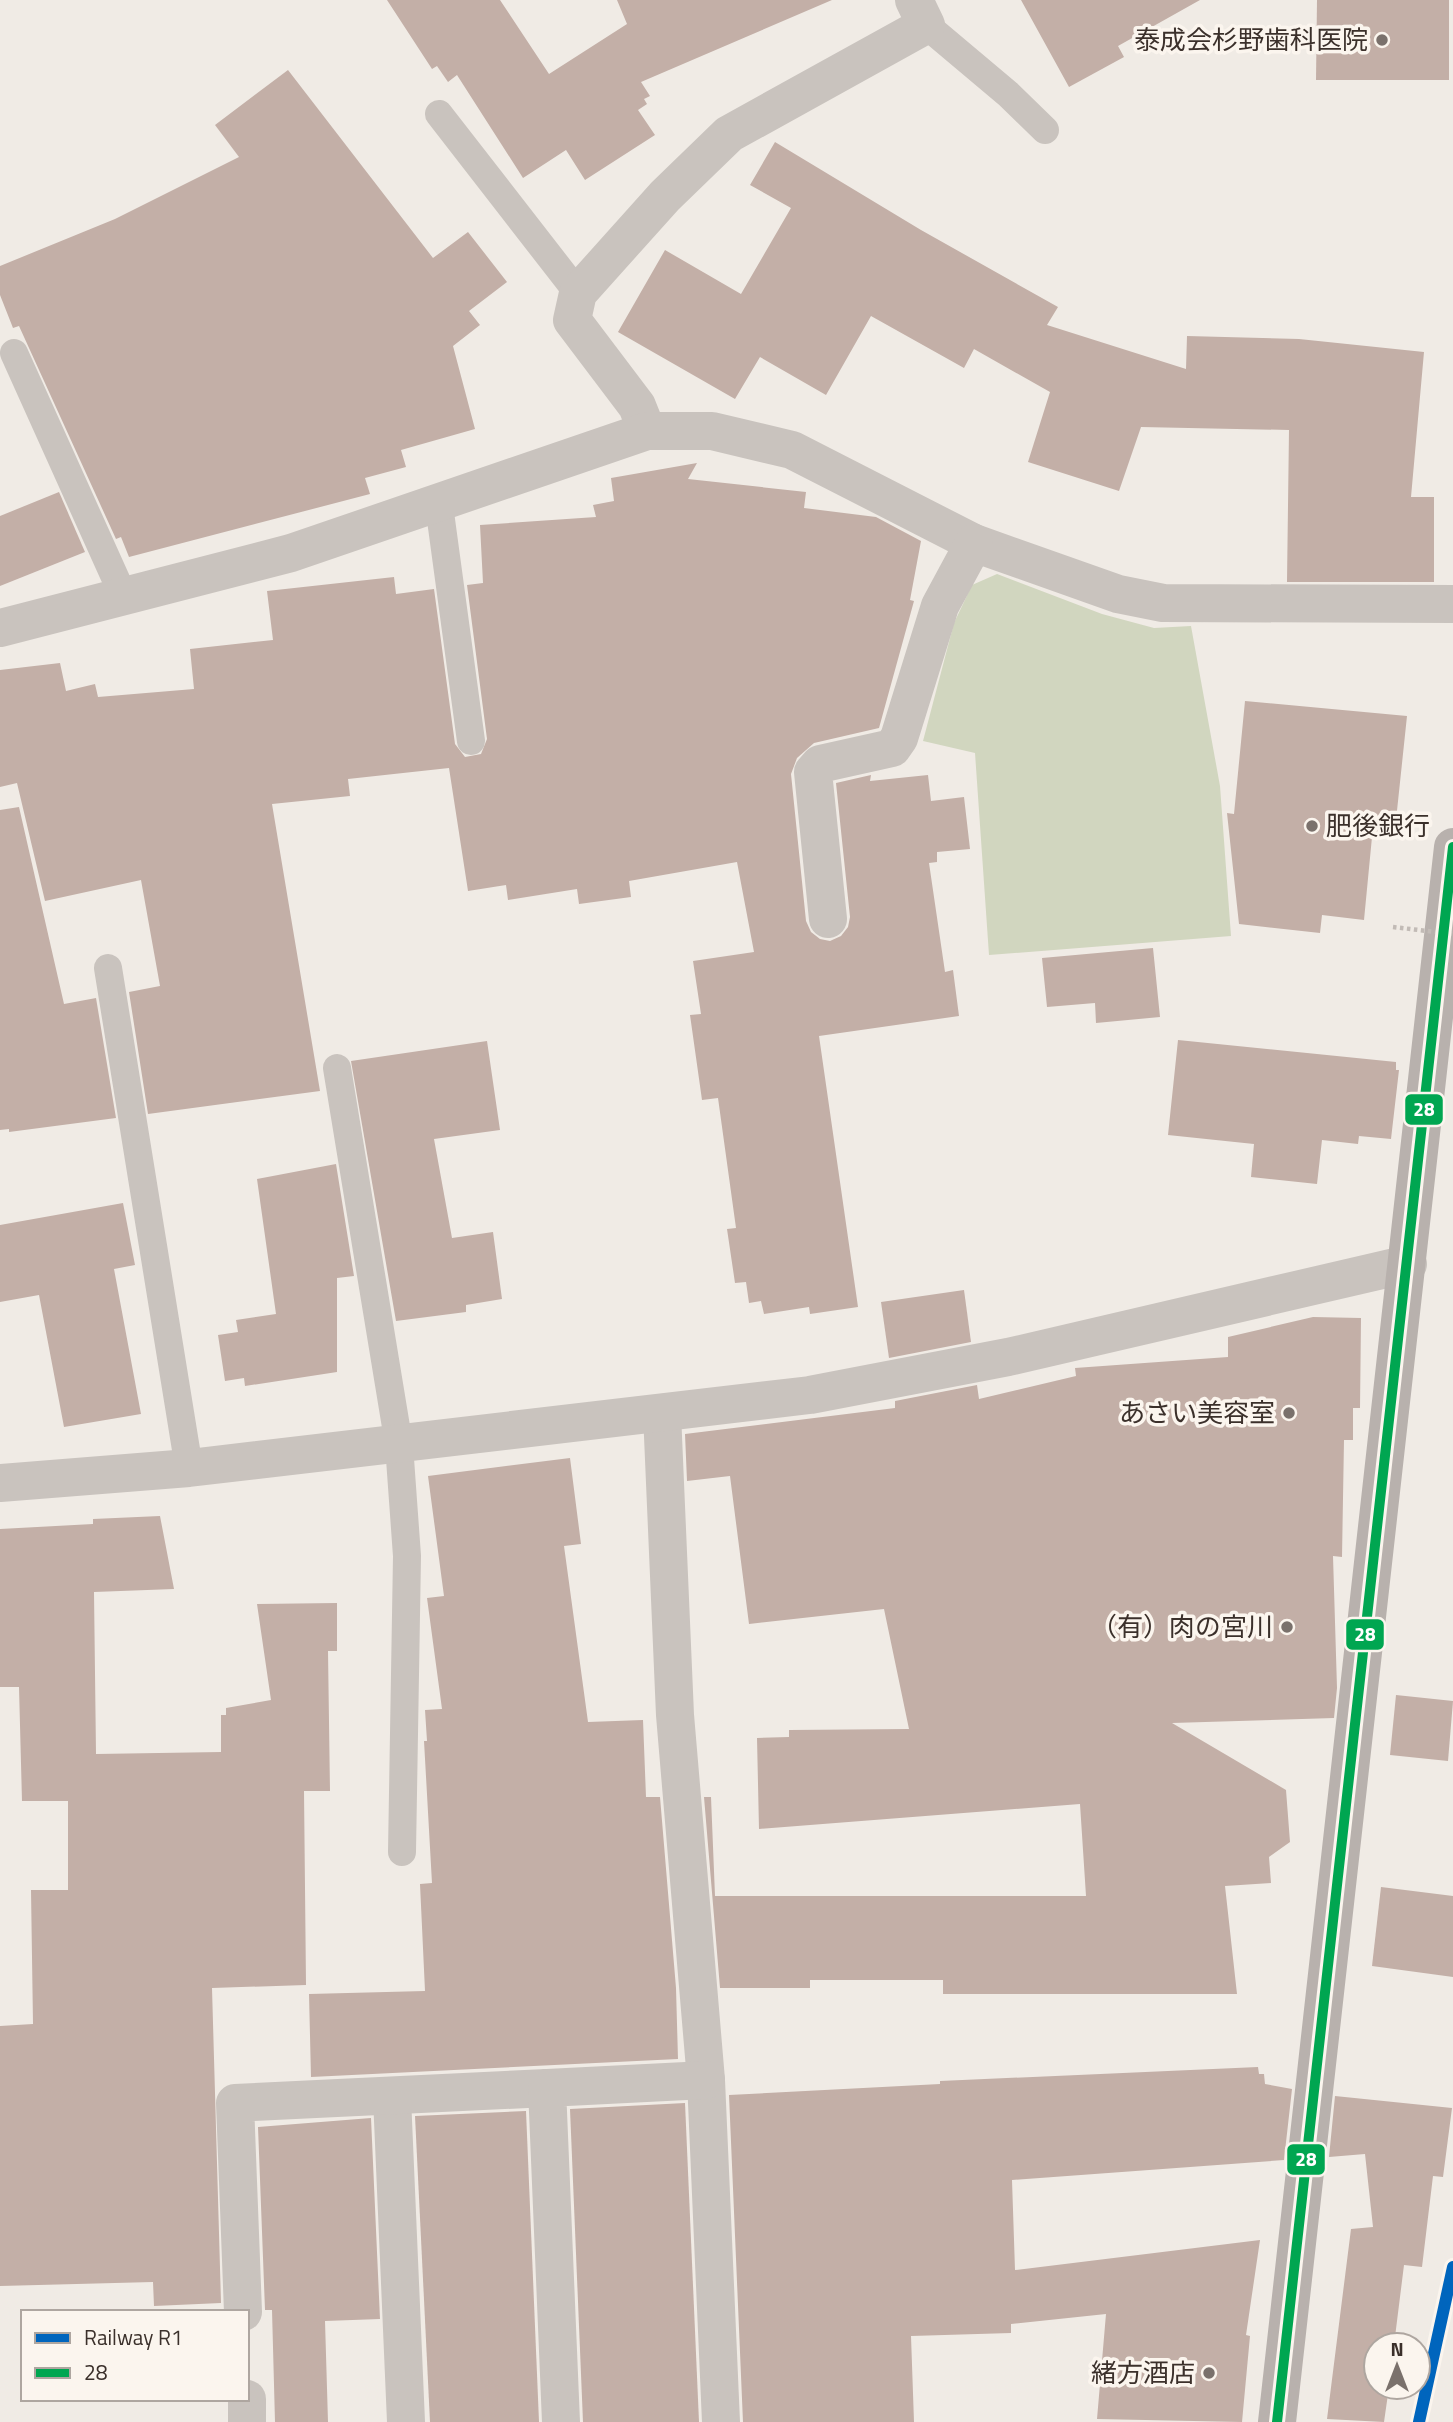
<svg xmlns="http://www.w3.org/2000/svg" width="1453" height="2422" font-family="'Titillium Web','Noto Sans JP',sans-serif">
  <style>
    .green { fill: #d1d6bf }
    .building { fill: #c3afa7 }
    .lines { fill: none; stroke-linecap: round; stroke-linejoin: round }
    .lane { stroke: #c9c3be; stroke-width: 28 }
    .street { stroke: #c9c3be; stroke-width: 38 }
    .primary { stroke: #b8b1ad; stroke-width: 38 }
    .path-bridge { stroke: #c2bbb6; stroke-width: 4.5; stroke-dasharray: 3.5 3.5; stroke-linecap: butt }
    .bus-1-casing { stroke: #fbf5ee; stroke-width: 16 }
    .bus-1 { stroke: #00a651; stroke-width: 10 }
    .rail-1-casing { stroke: #fbf5ee; stroke-width: 18 }
    .rail-1 { stroke: #0065bd; stroke-width: 12 }
    .poi-dot { fill: #7a716c; stroke: #fbf5ee; stroke-width: 2.5 }
    .labels { text-anchor: middle; stroke-width: 7; stroke-linejoin: round; paint-order: stroke }
    .poi-label { font-size: 26px; fill: #3b302b; stroke: #fbf5ee; text-anchor: end }
    .line-badge { stroke: #fbf5ee; stroke-width: 2.5 }
    .badge-label { font-size: 19px; text-anchor: middle; font-weight: bold; fill: #fff }
  </style>
  <rect width="100%" height="100%" fill="#f0ebe5"/>
  <polygon class="green" points="997,574 1102,614 1154,628 1191,626 1220,786 1231,936 989,955 975,753 923,741 954,623 972,585"/>
  <g class="building">
    <polygon points="387,0 500,0 549,74 627,24 617,0 832,0 641,82 650,96 644,99 647,104 638,110 655,135 585,180 566,150 523,178 457,75 448,82 437,66 432,69"/>
    <polygon points="1021,0 1200,0 1118,46 1124,57 1069,87"/>
    <polygon points="1317,0 1449,0 1449,80 1316,80"/>
    <polygon points="288,70 433,258 468,232 507,282 469,311 480,325 453,346 475,429 401,450 406,467 365,478 370,494 129,557 121,537 116,539 19,326 13,328 0,295 0,266 115,219 239,157 215,125"/>
    <polygon points="775,142 921,230 1058,307 1047,325 1186,369 1187,336 1299,339 1424,352 1411,497 1434,497 1434,582 1287,582 1289,430 1141,427 1119,491 1028,462 1050,392 974,349 964,368 871,316 826,395 760,357 735,399 618,332 665,250 741,294 791,208 750,185"/>
    <polygon points="697,463 688,479 806,492 804,508 876,517 921,541 910,600 914,601 879,728 814,743 797,758 791,774 806,921 811,932 820,939 830,941 841,936 848,927 850,917 836,783 871,775 870,781 928,775 931,801 964,797 970,849 937,852 937,862 929,863 945,972 953,970 959,1016 819,1036 858,1307 810,1314 809,1307 764,1314 761,1301 749,1303 746,1282 735,1283 727,1229 736,1228 718,1098 702,1100 690,1015 701,1014 693,961 754,952 737,862 629,881 631,897 579,904 577,889 508,900 506,885 468,891 449,768 348,779 350,796 272,804 320,1091 148,1114 129,992 160,986 141,880 45,901 17,783 0,787 0,670 60,663 66,691 95,684 98,697 194,689 190,649 273,640 267,591 394,577 396,594 434,589 455,744 465,757 481,754 487,739 467,585 483,583 480,525 596,517 593,505 614,501 611,478"/>
    <polygon points="59,492 85,552 0,586 0,516"/>
    <polygon points="1245,701 1407,716 1394,839 1372,837 1364,920 1322,915 1320,933 1239,924 1227,813 1234,814"/>
    <polygon points="19,807 64,1004 96,998 116,1118 9,1132 9,1129 0,1130 0,810"/>
    <polygon points="1153,948 1160,1017 1096,1023 1095,1003 1047,1007 1042,958"/>
    <polygon points="1178,1040 1396,1062 1396,1070 1399,1070 1391,1139 1359,1136 1358,1144 1322,1140 1317,1184 1251,1177 1254,1144 1168,1135"/>
    <polygon points="487,1041 500,1130 434,1139 452,1238 493,1232 502,1299 466,1305 466,1312 396,1321 351,1061"/>
    <polygon points="336,1164 354,1276 337,1278 337,1372 245,1386 244,1378 225,1381 218,1335 238,1332 236,1320 276,1314 257,1179"/>
    <polygon points="123,1203 135,1265 114,1269 141,1414 64,1427 39,1295 0,1302 0,1225"/>
    <polygon points="964,1290 971,1342 889,1358 881,1302"/>
    <polygon points="1313,1317 1361,1318 1360,1408 1353,1408 1353,1440 1344,1440 1342,1557 1333,1556 1337,1688 1334,1718 1172,1723 1286,1790 1290,1842 1269,1857 1271,1883 1225,1886 1237,1994 943,1994 943,1980 810,1980 810,1988 720,1988 704,1797 711,1797 715,1896 1086,1896 1080,1804 759,1829 757,1738 789,1737 789,1730 909,1729 884,1609 749,1624 730,1476 687,1481 685,1434 895,1408 895,1401 977,1385 979,1399 1076,1376 1075,1368 1228,1357 1228,1337"/>
    <polygon points="570,1458 581,1544 564,1546 588,1722 643,1720 646,1797 660,1797 676,1988 678,2059 311,2077 309,1994 425,1991 420,1884 432,1883 424,1741 427,1741 425,1710 442,1709 427,1598 444,1596 428,1476"/>
    <polygon points="160,1516 174,1589 94,1592 96,1754 221,1752 221,1715 226,1715 226,1708 271,1700 257,1604 337,1603 337,1651 328,1651 330,1791 304,1791 306,1985 212,1988 221,2303 154,2306 153,2282 0,2286 0,2026 33,2024 31,1890 68,1890 68,1801 22,1801 19,1687 0,1687 0,1529 93,1524 93,1519"/>
    <polygon points="1396,1695 1453,1701 1448,1761 1390,1755"/>
    <polygon points="1381,1887 1453,1896 1453,1977 1372,1966"/>
    <polygon points="1258,2067 1259,2074 1264,2074 1265,2084 1292,2089 1284,2160 1012,2180 1015,2270 1260,2240 1246,2335 1250,2336 1242,2422 1097,2419 1106,2314 1011,2324 1011,2333 911,2336 914,2422 743,2422 729,2095 940,2084 940,2081"/>
    <polygon points="1335,2096 1452,2108 1443,2177 1433,2176 1422,2267 1404,2265 1394,2345 1376,2345 1376,2387 1389,2387 1384,2422 1327,2419 1351,2229 1373,2227 1365,2154 1329,2157"/>
    <polygon points="685,2103 699,2422 583,2422 570,2109"/>
    <polygon points="526,2111 539,2422 430,2422 415,2116"/>
    <polygon points="371,2118 380,2319 325,2321 328,2422 275,2422 272,2310 265,2310 258,2127"/>
  </g>
  <g class="lines">
    <g class="lane">
      <polyline points="926,25 1008,94 1045,130"/>
      <polyline points="439,114 578,293"/>
      <polyline points="14,353 123,595"/>
      <polyline points="439,505 471,741"/>
      <polyline points="108,968 189,1468"/>
      <polyline points="337,1068 399,1445 407,1556 402,1852"/>
    </g>
    <g class="street">
      <polyline points="647,431 637,406 572,320 578,293 665,196 729,134 926,25 914,0"/>
      <polyline points="0,628 291,553 647,431 712,431 792,450 974,543 1118,594 1163,603 1453,604"/>
      <polyline points="828,919 813,772 820,764 892,748 899,738 940,606 974,543"/>
      <polyline points="662,1413 675,1715 706,2080 721,2422"/>
      <polyline points="0,1483 189,1468 810,1395 1008,1357 1408,1264"/>
      <polyline points="392,2097 406,2422"/>
      <polyline points="243,2312 235,2103 547,2088"/>
      <polyline points="247,2399 247,2422"/>
      <polyline points="561,2422 547,2088 706,2080"/>
    </g>
    <polyline class="primary" points="1277,2422 1453,847"/>
    <polyline class="path-bridge" points="1393,927 1453,934"/>
    <g class="bus-1-casing">
      <polyline id="bus-1" points="1277,2422 1453,847"/>
    </g>
    <use href="#bus-1" class="bus-1"/>
    <g class="rail-1-casing">
      <polyline id="rail-1" points="1419,2422 1453,2267"/>
    </g>
    <use href="#rail-1" class="rail-1"/>
  </g>
  <g class="poi-dot">
    <circle cx="1382" cy="40" r="7"/>
    <circle cx="1312" cy="826" r="7"/>
    <circle cx="1289" cy="1413" r="7"/>
    <circle cx="1287" cy="1627" r="7"/>
    <circle cx="1209" cy="2373" r="7"/>
  </g>
  <g class="labels">
    <g class="poi-label">
      <text x="1368" y="49">泰成会杉野歯科医院</text>
      <text x="1326" y="835" text-anchor="start">肥後銀行</text>
      <text x="1275" y="1422">あさい美容室</text>
      <text x="1273" y="1636">（有）肉の宮川</text>
      <text x="1195" y="2382">緒方酒店</text>
    </g>
  </g>
  <g class="line-badge">
    <rect x="1404" y="1093" width="40" height="33" rx="7" fill="#00a651"/>
    <rect x="1345" y="1618" width="40" height="33" rx="7" fill="#00a651"/>
    <rect x="1286" y="2143" width="40" height="33" rx="7" fill="#00a651"/>
  </g>
  <g class="badge-label">
    <text x="1424" y="1116">28</text>
    <text x="1365" y="1641">28</text>
    <text x="1306" y="2166">28</text>
  </g>
  <rect x="21" y="2310" width="228" height="91" fill="#fbf5ee" stroke="#aea6a0" stroke-width="2"/>
  <rect x="35" y="2333" width="35" height="10" fill="#0065bd" stroke="#aea6a0" stroke-width="2"/>
  <text x="84" y="2345" font-size="21" fill="#3b302b">Railway R1</text>
  <rect x="35" y="2368" width="35" height="10" fill="#00a651" stroke="#aea6a0" stroke-width="2"/>
  <text x="84" y="2380" font-size="21" fill="#3b302b">28</text>
  <g transform="translate(1397 2366)"><circle r="33" fill="#fbf5ee" stroke="#aea6a0" stroke-width="2"/>
  <path d="M0-5L12 26L0 18L-12 26Z" fill="#7a716c"/>
  <text y="-10" font-size="19" font-weight="bold" text-anchor="middle" fill="#3b302b">N</text>
  </g>
</svg>
